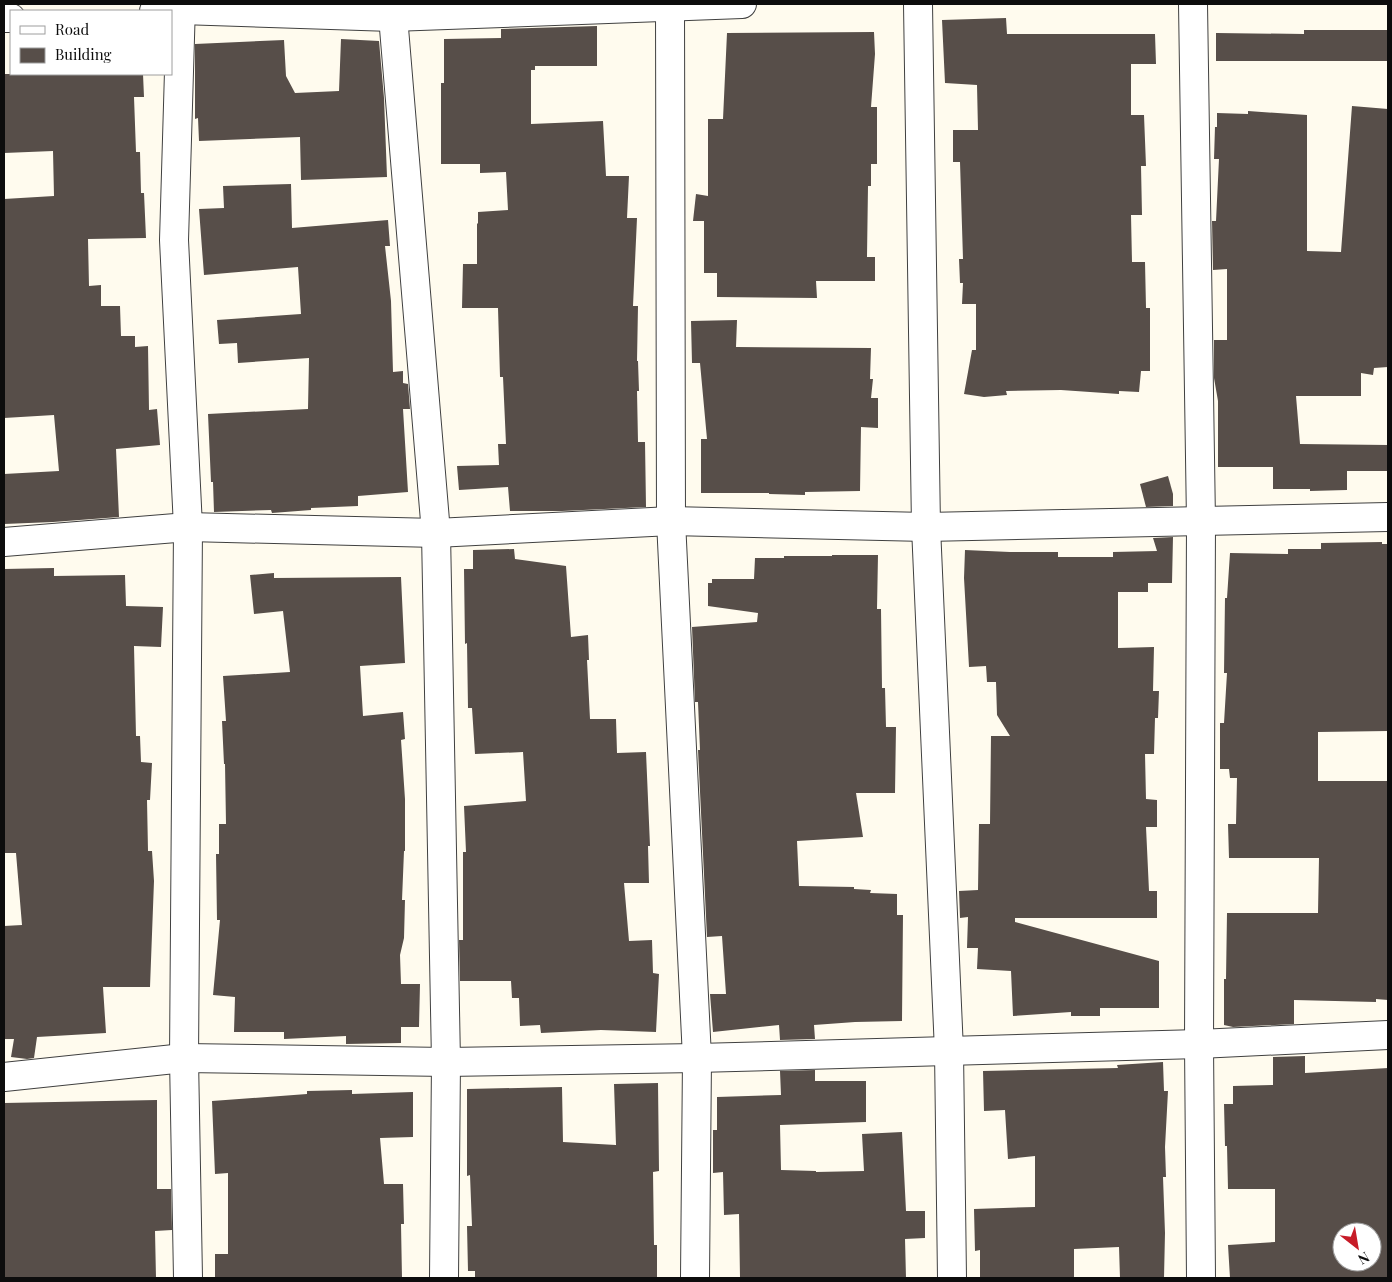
<svg xmlns="http://www.w3.org/2000/svg" width="1392" height="1282" font-family="'Playfair Display',serif">
  <style>
    .building { fill: #574e49; fill-rule: evenodd }
    .lines { fill: none; stroke-linecap: round; stroke-linejoin: round }
    .street-casing { stroke: #404040; stroke-width: 30 }
    .street { stroke: #fff; stroke-width: 28 }
  </style>
  <rect width="100%" height="100%" fill="#fffbee"/>
  <g class="building">
    <polygon points="1006,18 1007,34 1155,34 1156,64 1131,64 1131,115 1144,115 1146,166 1141,166 1142,215 1131,215 1132,262 1145,262 1146,308 1150,308 1150,371 1141,371 1139,392 1119,391 1119,394 1061,390 1006,391 1007,395 984,397 964,394 972,350 976,350 976,304 962,304 963,283 960,283 959,259 963,259 960,162 953,162 953,130 978,130 977,85 945,83 942,20"/>
    <polygon points="597,26 597,66 535,66 535,70 531,70 531,124 603,121 606,176 629,176 627,218 637,218 633,306 638,306 637,361 638,361 639,391 637,391 638,442 645,442 646,507 562,511 510,511 508,487 459,490 457,466 499,465 498,444 506,444 503,377 500,377 498,308 462,308 463,264 477,264 477,224 478,223 478,212 508,210 506,172 480,173 480,164 441,164 441,83 444,83 444,39 501,38 501,29"/>
    <polygon points="1304,30 1388,30 1388,61 1216,61 1216,33 1304,34"/>
    <polygon points="874,32 875,54 871,107 877,107 877,164 871,164 871,186 868,186 867,257 875,257 875,281 816,281 817,298 717,297 717,273 704,273 704,221 693,221 696,194 708,196 708,119 723,119 727,33"/>
    <polygon points="341,39 379,41 384,98 387,177 301,180 300,137 199,141 198,118 195,119 195,44 284,40 286,76 295,93 339,91"/>
    <polygon points="4,74 143,74 144,97 134,97 136,152 140,152 141,193 144,193 146,238 88,239 89,286 101,285 101,306 120,306 121,336 135,336 135,347 148,346 149,410 157,409 160,445 116,449 119,517 53,522 4,524 4,474 59,471 54,415 4,418 4,199 54,196 53,151 4,153"/>
    <polygon points="1352,106 1388,109 1388,367 1374,368 1373,375 1361,373 1361,396 1296,396 1300,444 1388,445 1388,471 1347,471 1347,490 1310,491 1310,489 1273,489 1273,467 1218,467 1218,401 1214,378 1214,340 1227,340 1227,269 1213,270 1212,221 1216,221 1219,159 1214,159 1215,127 1217,127 1217,113 1248,114 1248,111 1307,115 1307,251 1341,252"/>
    <polygon points="291,184 292,228 388,220 390,246 385,246 391,301 393,372 403,371 403,383 408,384 410,409 403,409 408,492 358,496 358,506 311,508 311,510 272,513 271,510 214,512 213,482 211,482 208,414 308,409 309,358 238,363 237,343 219,344 217,320 301,314 298,267 204,275 199,209 224,208 223,186"/>
    <polygon points="737,320 736,347 871,348 870,379 873,379 871,398 878,398 878,428 861,427 860,491 805,492 805,495 769,494 769,493 701,493 701,439 707,439 700,363 692,363 691,321"/>
    <polygon points="1168,476 1173,494 1173,506 1146,507 1140,484"/>
    <polygon points="1173,537 1172,583 1148,583 1148,592 1118,592 1118,648 1154,647 1153,691 1159,691 1158,718 1155,718 1154,754 1145,754 1146,799 1157,800 1157,827 1146,827 1149,891 1157,891 1157,918 1015,918 1015,922 1159,961 1159,1008 1100,1008 1100,1016 1071,1016 1071,1012 1013,1016 1011,971 977,969 978,948 967,948 968,917 960,918 959,891 978,890 979,824 990,824 991,736 1010,736 997,715 996,682 987,682 986,666 969,667 964,578 965,550 1010,552 1058,552 1058,557 1113,557 1113,552 1157,551 1153,538"/>
    <polygon points="1382,542 1382,544 1388,544 1388,731 1318,732 1318,781 1388,781 1388,1000 1376,999 1376,1002 1294,1000 1294,1024 1233,1027 1224,1025 1224,979 1226,979 1227,913 1318,913 1319,858 1229,858 1228,824 1236,824 1237,778 1230,778 1229,769 1220,769 1220,723 1224,723 1227,673 1224,673 1225,598 1227,598 1230,553 1288,554 1288,549 1321,549 1321,543"/>
    <polygon points="514,549 515,559 566,566 571,637 588,635 589,660 587,660 590,719 616,719 617,753 646,752 650,846 648,846 649,883 624,883 629,941 652,940 653,973 659,974 656,1032 601,1030 541,1033 540,1025 520,1026 519,998 512,998 511,981 460,981 459,940 463,940 463,852 466,852 464,806 526,801 523,752 475,754 472,708 468,708 467,643 465,644 464,569 473,569 473,550"/>
    <polygon points="832,555 878,555 877,609 881,609 882,688 885,688 886,727 896,727 895,793 856,793 863,837 797,841 799,886 854,887 854,889 871,890 870,893 897,894 897,915 903,915 902,1021 855,1022 814,1025 815,1039 780,1040 779,1025 713,1032 710,994 726,994 722,936 707,937 698,750 700,750 698,702 695,702 692,627 757,622 758,613 708,606 708,583 712,583 712,579 754,579 755,558 784,558 784,556 832,556"/>
    <polygon points="54,568 54,576 125,575 126,606 163,607 161,647 134,646 136,736 140,736 141,762 152,763 150,800 147,800 148,851 152,851 154,881 150,987 103,987 106,1033 37,1037 34,1058 27,1059 11,1057 14,1039 4,1039 4,926 22,925 16,853 4,853 4,569"/>
    <polygon points="274,573 274,578 401,577 405,663 360,666 363,716 403,712 405,739 401,740 405,799 405,851 404,851 402,900 405,900 404,938 400,955 401,984 420,984 419,1027 401,1027 401,1043 346,1044 346,1036 284,1039 284,1032 234,1032 235,997 213,995 220,920 217,920 216,854 219,854 219,824 226,824 225,764 224,764 222,721 226,721 223,676 290,672 283,611 254,614 250,575"/>
    <path d="M1305,1056V1073L1388,1068V1278H1230L1228,1245L1275,1242V1189H1228L1227,1146H1225L1224,1104H1233V1086L1273,1085V1057ZM1342,1232H1372V1262H1342Z"/>
    <polygon points="1163,1062 1164,1091 1168,1091 1165,1147 1166,1177 1163,1177 1165,1233 1164,1278 1120,1278 1119,1247 1074,1249 1074,1278 980,1278 980,1250 975,1251 974,1209 1035,1207 1035,1156 1008,1159 1005,1110 984,1111 983,1071 1118,1068 1117,1065"/>
    <polygon points="815,1070 815,1081 866,1081 866,1122 780,1125 781,1170 816,1171 816,1172 864,1171 862,1134 902,1132 906,1211 925,1211 925,1238 905,1239 906,1278 740,1278 739,1214 724,1215 723,1172 713,1173 713,1130 717,1130 717,1097 781,1095 780,1071"/>
    <polygon points="658,1083 659,1171 653,1172 654,1245 657,1245 657,1278 475,1278 475,1271 468,1271 467,1226 472,1226 470,1175 467,1176 467,1089 562,1087 563,1142 616,1145 614,1084"/>
    <polygon points="352,1090 352,1094 413,1092 413,1137 380,1138 384,1184 403,1184 404,1224 401,1224 402,1278 215,1278 215,1254 228,1254 228,1173 215,1174 212,1101 307,1094 307,1091"/>
    <polygon points="157,1100 157,1189 171,1189 172,1230 155,1231 156,1278 4,1278 4,1103"/>
  </g>
  <g class="lines">
    <g class="street-casing">
      <g id="street">
        <polyline points="181,4 174,240 188,527 184,1058 188,1278"/>
        <polyline points="392,4 436,533 446,1062 444,1278"/>
        <polyline points="670,4 671,521 697,1058 695,1278"/>
        <polyline points="918,4 926,527 949,1051 952,1278"/>
        <polyline points="1193,4 1201,522 1199,1044 1201,1278"/>
        <polyline points="154,11 181,10 392,17 742,4"/>
        <polyline points="4,18 11,18"/>
        <polyline points="4,542 188,527 436,533 671,521 926,527 1388,517"/>
        <polyline points="4,1077 184,1058 446,1062 697,1058 1199,1044 1388,1035"/>
      </g>
    </g>
    <use href="#street" class="street"/>
  </g>
  <rect width="1392" height="1282" fill="none" stroke="#0d0d0d" stroke-width="10"/>
  <rect x="10" y="10" width="162" height="65" fill="#ffffff" stroke="#9e9e9e"/>
  <rect x="20" y="26" width="25" height="8" fill="#ffffff" stroke="#9e9e9e"/>
  <text x="55" y="35" font-size="15" fill="#0d0d0d">Road</text>
  <rect x="20" y="48" width="25" height="15" fill="#574e49" stroke="#9e9e9e"/>
  <text x="55" y="60" font-size="15" fill="#0d0d0d">Building</text>
  <g transform="translate(1357 1247) rotate(149)"><circle r="24" fill="#ffffff" stroke="#9e9e9e"/>
  <path d="M0-4L9 19L0 12L-9 19Z" fill="#c71c28"/>
  <text y="-8" font-size="14" font-weight="bold" text-anchor="middle" fill="#0d0d0d">N</text>
  </g>
</svg>
